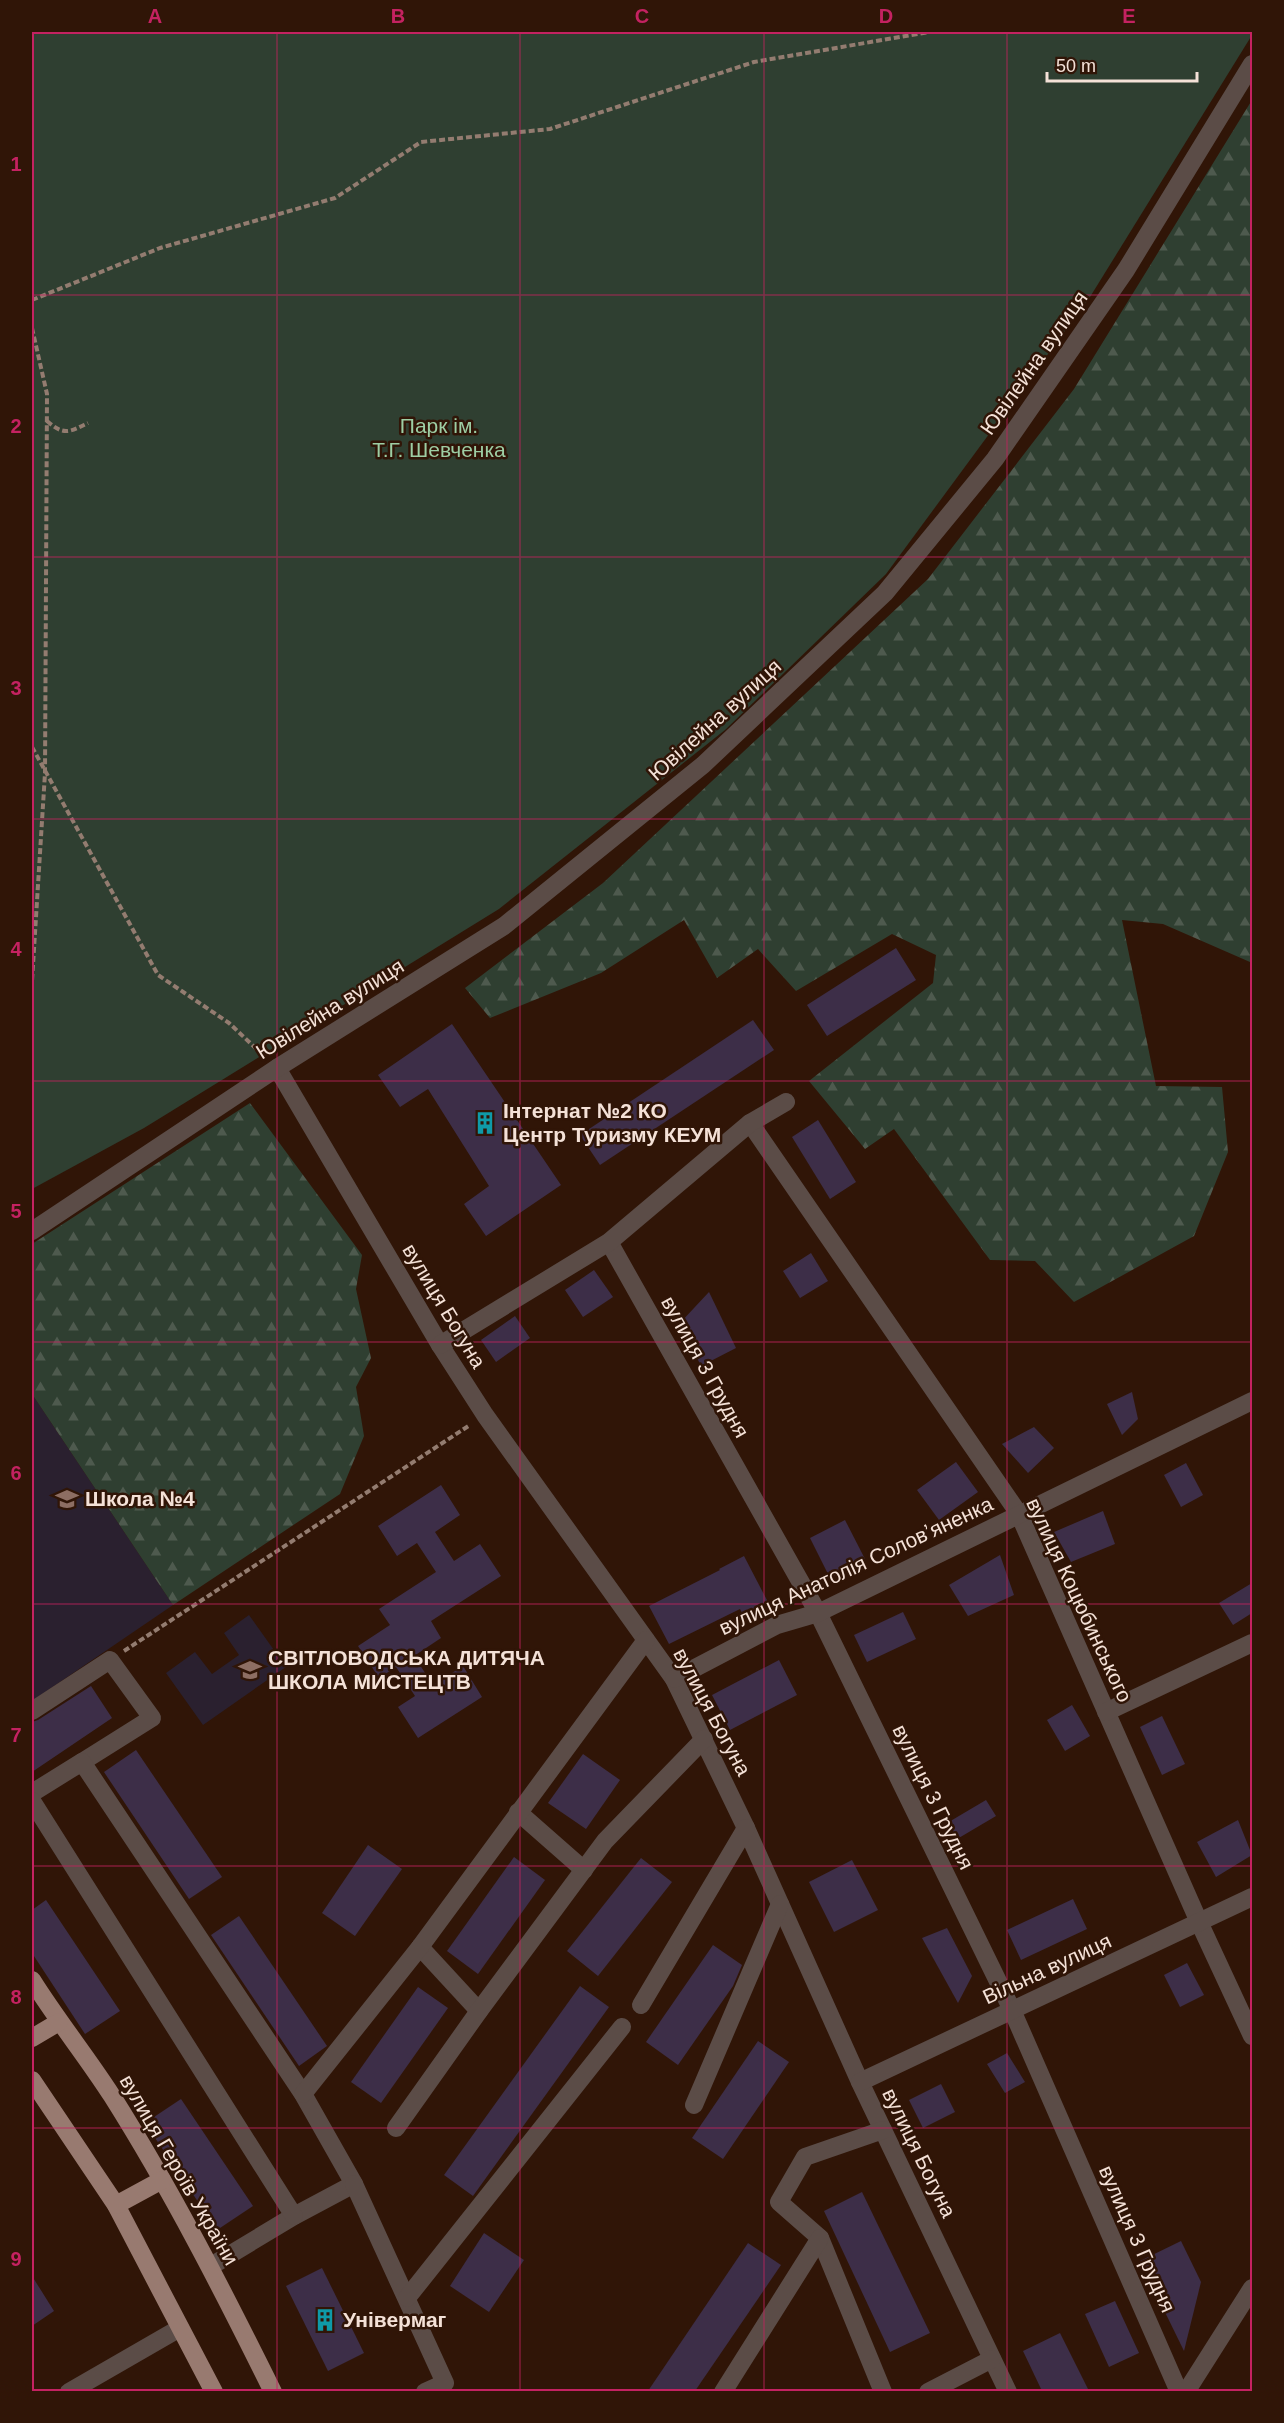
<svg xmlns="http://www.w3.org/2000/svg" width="1284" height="2423" font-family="Arial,sans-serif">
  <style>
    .education { fill: #2a202f }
    .green { fill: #2f3f31 }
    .forest { fill: url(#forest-firs) }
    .building { fill: #3d2e48 }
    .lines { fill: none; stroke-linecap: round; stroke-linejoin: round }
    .path { stroke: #937c70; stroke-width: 4; stroke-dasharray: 6 3; stroke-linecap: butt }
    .minor { stroke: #5b4c47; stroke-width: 18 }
    .major { stroke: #987a70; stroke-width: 18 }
    .grid { fill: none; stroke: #c42261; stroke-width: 1.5; stroke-opacity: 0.55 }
    .labels { text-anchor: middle; stroke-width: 5; stroke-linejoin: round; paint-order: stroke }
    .street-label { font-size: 21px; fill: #f4e1d7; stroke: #301507 }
    .park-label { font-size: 21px; fill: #9dcea4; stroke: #301507 }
    .poi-label { font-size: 21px; font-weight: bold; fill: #f4e1d7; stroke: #301507; text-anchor: start }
    .neatline { fill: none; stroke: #c42261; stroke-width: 2 }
    .grid-label { font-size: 20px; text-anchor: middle; font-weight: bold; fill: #c42261 }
  </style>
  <defs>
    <pattern id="forest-firs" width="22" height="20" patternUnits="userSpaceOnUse" patternTransform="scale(1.5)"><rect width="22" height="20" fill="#2f3f31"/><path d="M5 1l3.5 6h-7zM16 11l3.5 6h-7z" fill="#4e5a4e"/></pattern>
  </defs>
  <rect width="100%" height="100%" fill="#301507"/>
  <g class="education">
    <polygon points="32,1394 173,1605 32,1701"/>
    <polygon points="249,1615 286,1667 203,1725 166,1673 195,1652 212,1674 239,1655 224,1633"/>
  </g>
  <polygon class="green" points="32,32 1252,32 1252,35 1090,297 886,574 725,730 499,909 144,1128 32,1189"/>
  <g class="forest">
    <polygon points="1252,100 1252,954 1250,962 1163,924 1122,920 1156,1086 1222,1087 1228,1152 1194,1236 1074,1302 1035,1261 990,1260 894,1129 865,1149 809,1081 933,983 936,955 892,934 796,991 758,949 717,978 684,920 601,973 490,1018 465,988 603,883 928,579 1074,389"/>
    <polygon points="250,1103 362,1255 356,1289 371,1358 356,1387 364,1436 340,1494 173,1605 32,1394 32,1244"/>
  </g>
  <g class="building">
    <polygon points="896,948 916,980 827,1036 807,1005"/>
    <polygon points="753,1020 774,1050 600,1165 580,1135"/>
    <polygon points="452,1024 561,1185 486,1236 464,1204 489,1186 428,1089 400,1107 378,1075"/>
    <polygon points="818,1120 856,1182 830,1199 792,1137"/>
    <polygon points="811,1253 828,1281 800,1298 783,1271"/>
    <polygon points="594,1270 613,1297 583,1317 565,1290"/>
    <polygon points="709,1292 736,1348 701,1366 680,1323"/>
    <polygon points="515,1316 530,1338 496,1362 481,1340"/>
    <polygon points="1132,1392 1138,1419 1122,1435 1107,1404"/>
    <polygon points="1034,1427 1054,1448 1028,1473 1002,1444"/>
    <polygon points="956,1462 978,1492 939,1520 917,1490"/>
    <polygon points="1186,1463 1203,1495 1181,1507 1164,1475"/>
    <polygon points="441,1485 460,1515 435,1532 454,1561 480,1544 501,1576 431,1621 441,1638 414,1656 433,1685 463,1666 482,1697 418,1738 398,1707 415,1696 396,1667 379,1678 358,1646 390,1625 379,1609 436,1572 417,1543 397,1556 378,1526"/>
    <polygon points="1103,1511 1115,1544 1071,1562 1054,1532"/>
    <polygon points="845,1520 865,1559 830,1578 810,1538"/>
    <polygon points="1000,1555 1014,1595 968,1616 949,1585"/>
    <polygon points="744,1556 769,1604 744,1617 740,1609 669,1644 649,1606 720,1570 719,1569"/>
    <polygon points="1252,1583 1252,1613 1233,1625 1219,1603"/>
    <polygon points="903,1612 916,1639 867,1662 854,1635"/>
    <polygon points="779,1660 797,1695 730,1730 712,1695"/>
    <polygon points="91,1686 112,1718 32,1772 32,1722 38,1720"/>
    <polygon points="1072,1705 1090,1736 1065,1751 1047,1720"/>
    <polygon points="1162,1716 1185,1764 1162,1775 1140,1727"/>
    <polygon points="136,1750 222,1877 189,1899 104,1772"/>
    <polygon points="583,1754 620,1780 586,1829 548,1803"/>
    <polygon points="986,1800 996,1816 952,1842 942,1826"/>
    <polygon points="1238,1820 1252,1855 1216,1877 1197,1842"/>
    <polygon points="368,1845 402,1869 355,1936 322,1913"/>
    <polygon points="514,1857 545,1880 478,1974 447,1951"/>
    <polygon points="641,1858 672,1882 598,1976 567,1951"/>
    <polygon points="852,1860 878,1910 834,1932 809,1882"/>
    <polygon points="1073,1899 1087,1929 1021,1960 1007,1930"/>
    <polygon points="46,1900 120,2011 85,2034 32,1953 32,1910"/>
    <polygon points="239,1916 327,2046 299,2066 211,1935"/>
    <polygon points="947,1928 972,1976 958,2003 922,1938"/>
    <polygon points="713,1945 742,1965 733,1986 678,2065 646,2042"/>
    <polygon points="1187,1963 1204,1995 1180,2007 1164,1975"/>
    <polygon points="580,1986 609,2007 473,2196 444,2175"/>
    <polygon points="418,1987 448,2008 381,2103 351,2082"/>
    <polygon points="758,2041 789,2062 723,2159 692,2138"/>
    <polygon points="1007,2053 1025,2082 1005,2093 987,2064"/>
    <polygon points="941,2084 955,2112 923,2128 909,2100"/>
    <polygon points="181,2099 253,2206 217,2230 145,2123"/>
    <polygon points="862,2192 930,2333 890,2352 824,2211"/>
    <polygon points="484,2233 524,2260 489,2312 450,2286"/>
    <polygon points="1181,2241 1201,2282 1184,2351 1140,2261"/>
    <polygon points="748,2243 781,2265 695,2391 648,2391"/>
    <polygon points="322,2268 364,2353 328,2371 286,2286"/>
    <polygon points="32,2276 54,2311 32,2326"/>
    <polygon points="1115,2301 1139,2353 1109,2367 1085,2314"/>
    <polygon points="1060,2333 1089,2391 1042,2391 1023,2351"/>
  </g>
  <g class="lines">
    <g class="path">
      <polyline points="32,300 160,248 335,198 421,142 550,129 754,62 929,32"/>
      <polyline points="32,328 47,394 45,773 32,981"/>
      <path d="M47,421C64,436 69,432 88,423"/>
      <polyline points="32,747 158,975 229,1023 265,1057"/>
      <polyline points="124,1651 470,1425"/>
    </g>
    <g class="minor">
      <polyline points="277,1068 440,1345 485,1415 674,1679 746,1828 860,2082 1008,2392"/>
      <polyline points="750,1123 1019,1514 1199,1922 1252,2036"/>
      <polyline points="32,1231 277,1068 504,926 703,765 885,593 995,459 1126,270 1252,64"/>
      <polyline points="609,1242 818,1613 1012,2010 1179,2392"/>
      <polyline points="440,1345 609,1242 750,1123 786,1102"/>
      <polyline points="674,1679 777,1625 818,1613 1252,1401"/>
      <polyline points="32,1711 110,1660 152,1718 82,1762"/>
      <polyline points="1106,1712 1252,1643"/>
      <polyline points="32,1793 82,1762 303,2094 354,2184 294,2216 211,2266"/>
      <polyline points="32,1801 294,2216"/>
      <polyline points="518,1812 584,1870"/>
      <polyline points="420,1947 479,2011"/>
      <polyline points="641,2005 746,1828"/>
      <polyline points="860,2082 1252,1897"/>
      <polyline points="303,2094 420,1947 646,1640"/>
      <polyline points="694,2105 780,1904"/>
      <polyline points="396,2128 479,2011 605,1841 704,1739"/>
      <polyline points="883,2130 805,2157 779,2202 820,2238 883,2392"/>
      <polyline points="354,2184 445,2383 425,2392"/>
      <polyline points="407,2298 622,2027"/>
      <polyline points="69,2392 180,2328"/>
      <polyline points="723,2392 820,2238"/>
      <polyline points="928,2392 992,2359"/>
      <polyline points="1186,2392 1252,2288"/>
    </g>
    <g class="major">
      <path d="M32,1980C57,2020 87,2057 112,2096C172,2191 223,2291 273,2392"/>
      <polyline points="32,2038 59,2022"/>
      <polyline points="32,2080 116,2205 214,2392"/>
      <polyline points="116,2205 162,2180"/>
    </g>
  </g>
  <path class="grid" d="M277,32V2392M520,32V2392M764,32V2392M1007,32V2392M32,295H1252M32,557H1252M32,819H1252M32,1081H1252M32,1342H1252M32,1604H1252M32,1866H1252M32,2128H1252"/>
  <defs>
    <g id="building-bare" transform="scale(1.8)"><path d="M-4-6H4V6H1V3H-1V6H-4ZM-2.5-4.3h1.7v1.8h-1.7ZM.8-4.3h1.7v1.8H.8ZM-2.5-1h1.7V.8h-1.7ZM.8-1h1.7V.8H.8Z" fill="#0f9aa8" stroke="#301507" stroke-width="2.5" paint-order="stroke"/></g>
    <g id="school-bare" transform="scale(1.8)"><path d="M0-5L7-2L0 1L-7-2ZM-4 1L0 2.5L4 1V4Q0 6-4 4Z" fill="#8d6e63" stroke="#301507" stroke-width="2.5" paint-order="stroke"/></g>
  </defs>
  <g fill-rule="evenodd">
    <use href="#building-bare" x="485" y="1123"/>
    <use href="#school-bare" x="67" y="1499"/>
    <use href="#school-bare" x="250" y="1670"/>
    <use href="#building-bare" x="325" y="2320"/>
  </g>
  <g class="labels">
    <g class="street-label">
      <text transform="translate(1034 363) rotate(-55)" y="7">Ювілейна вулиця</text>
      <text transform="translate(715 720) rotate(-42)" y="7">Ювілейна вулиця</text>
      <text transform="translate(330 1009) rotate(-32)" y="7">Ювілейна вулиця</text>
      <text transform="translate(444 1306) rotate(59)" y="7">вулиця Богуна</text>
      <text transform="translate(705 1367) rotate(61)" y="7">вулиця 3 Грудня</text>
      <text transform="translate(856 1566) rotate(-25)" y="7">вулиця Анатолія Соловʼяненка</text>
      <text transform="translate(1079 1600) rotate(65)" y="7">вулиця Коцюбинського</text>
      <text transform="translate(712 1712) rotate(62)" y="7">вулиця Богуна</text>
      <text transform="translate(933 1797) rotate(64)" y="7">вулиця 3 Грудня</text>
      <text transform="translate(1047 1969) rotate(-25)" y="7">Вільна вулиця</text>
      <text transform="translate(919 2153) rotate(64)" y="7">вулиця Богуна</text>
      <text transform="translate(179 2170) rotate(60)" y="7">вулиця Героїв України</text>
      <text transform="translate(1137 2239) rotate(66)" y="7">вулиця 3 Грудня</text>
    </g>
    <g class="park-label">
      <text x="439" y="433">Парк ім.<tspan x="439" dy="24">Т.Г. Шевченка</tspan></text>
    </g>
    <g class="poi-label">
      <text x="503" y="1118">Інтернат №2 КО<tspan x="503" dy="24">Центр Туризму КЕУМ</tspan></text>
      <text x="85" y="1506">Школа №4</text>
      <text x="268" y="1665">СВІТЛОВОДСЬКА ДИТЯЧА<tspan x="268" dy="24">ШКОЛА МИСТЕЦТВ</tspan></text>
      <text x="343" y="2327">Універмаг</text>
    </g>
  </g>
  <rect width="1284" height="2423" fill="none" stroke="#301507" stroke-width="66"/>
  <path d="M1047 72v9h150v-9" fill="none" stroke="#f4e1d7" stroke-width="3"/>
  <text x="1056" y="72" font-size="18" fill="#f4e1d7" stroke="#301507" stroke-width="4.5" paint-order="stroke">50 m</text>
  <rect x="33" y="33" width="1218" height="2357" class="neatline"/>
  <g class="grid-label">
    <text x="155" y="23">A</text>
    <text x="398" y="23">B</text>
    <text x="642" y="23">C</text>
    <text x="886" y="23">D</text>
    <text x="1129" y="23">E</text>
    <text x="16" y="171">1</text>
    <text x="16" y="433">2</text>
    <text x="16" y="695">3</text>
    <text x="16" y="956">4</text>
    <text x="16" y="1218">5</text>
    <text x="16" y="1480">6</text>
    <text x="16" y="1742">7</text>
    <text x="16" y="2004">8</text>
    <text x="16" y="2266">9</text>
  </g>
</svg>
